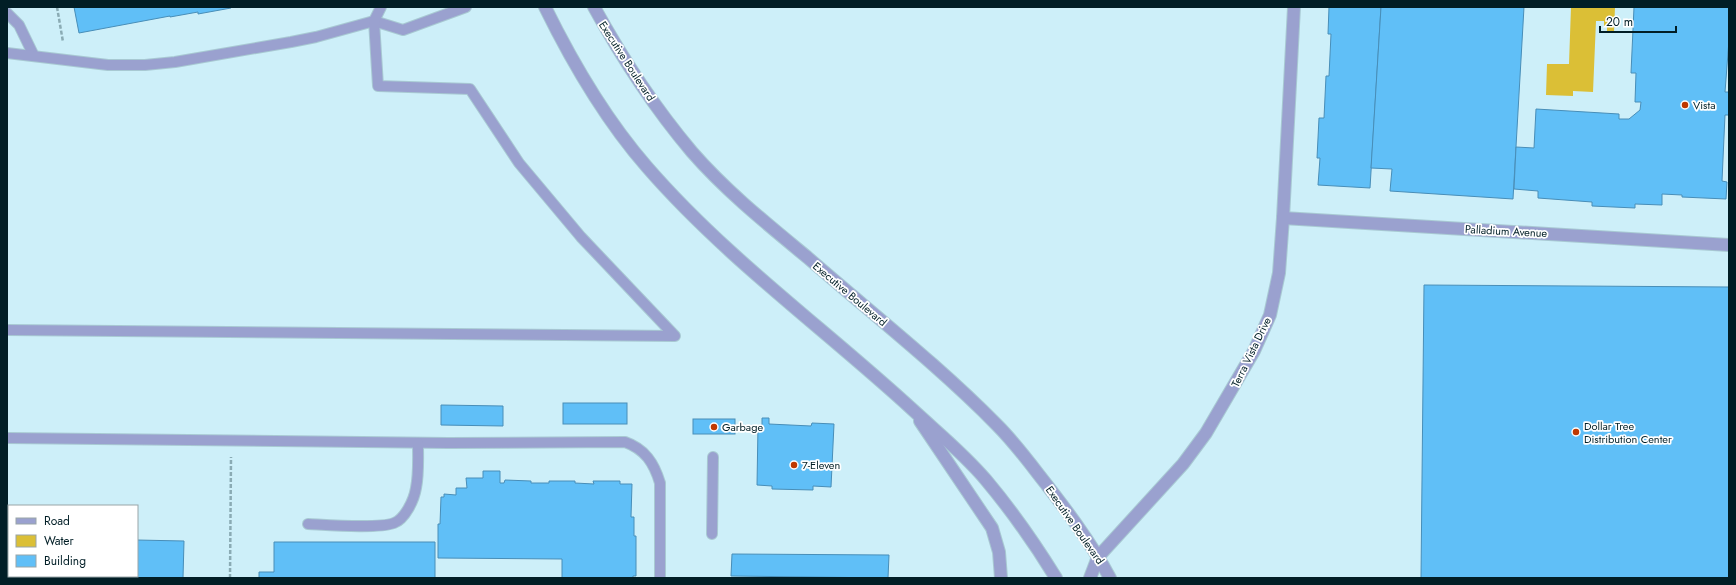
<svg xmlns="http://www.w3.org/2000/svg" width="1736" height="585" font-family="Jost,sans-serif">
  <style>
    .water { fill: #dbbf36 }
    .building { fill: #60bff7; stroke: #488eb8 }
    .lines { fill: none; stroke-linecap: round; stroke-linejoin: round }
    .service-casing { stroke: #a8c9d3; stroke-width: 12 }
    .minor-casing { stroke: #a8c9d3; stroke-width: 14 }
    .tertiary-casing { stroke: #a8c9d3; stroke-width: 14 }
    .path { stroke: #8aabb4; stroke-width: 2.5; stroke-dasharray: 4 2; stroke-linecap: butt }
    .service { stroke: #9aa1cf; stroke-width: 10 }
    .minor { stroke: #9aa1cf; stroke-width: 12 }
    .tertiary { stroke: #9aa1cf; stroke-width: 12 }
    .poi-dot { fill: #bf3800; stroke: #fff; stroke-width: 1.5 }
    .labels { text-anchor: middle; stroke-width: 3.5; stroke-linejoin: round; paint-order: stroke }
    .street-label { font-size: 11px; fill: #011e26; stroke: #fff }
    .poi-label { font-size: 11px; fill: #011e26; stroke: #fff; text-anchor: start }
  </style>
  <rect width="100%" height="100%" fill="#cdeff9"/>
  <polygon class="water" points="1571,7 1615,7 1614,32 1607,31 1607,27 1604,26 1604,21 1596,21 1593,92 1573,91 1573,96 1546,95 1547,64 1569,64"/>
  <g class="building">
    <polygon points="74,7 230,7 231,8 198,14 198,12 170,17 170,16 79,33"/>
    <polygon points="1329,7 1381,7 1370,188 1318,185 1320,158 1317,158 1319,118 1324,118 1326,76 1329,76 1331,34 1328,34"/>
    <polygon points="1381,7 1524,7 1513,199 1390,191 1392,169 1371,168"/>
    <polygon points="1634,7 1729,7 1729,40 1725,92 1729,92 1729,115 1725,115 1722,181 1727,182 1726,199 1682,197 1682,195 1662,194 1662,205 1635,204 1635,208 1592,206 1592,202 1538,198 1538,191 1514,189 1516,147 1534,148 1536,109 1619,114 1619,119 1629,119 1640,110 1641,102 1635,102 1636,73 1631,73"/>
    <polygon points="1424,285 1729,287 1729,578 1421,578"/>
    <rect x="563" y="403" width="64" height="21"/>
    <polygon points="441,405 503,406 503,426 441,425"/>
    <polygon points="762,418 769,418 769,424 811,426 812,423 834,424 831,487 813,486 813,490 772,489 772,486 757,485 758,426 762,425"/>
    <rect x="693" y="419" width="42" height="15"/>
    <polygon points="483,471 500,471 500,483 504,483 505,480 531,481 531,483 549,483 549,481 575,481 575,483 594,484 593,481 620,481 620,484 632,484 631,517 634,517 634,536 636,536 636,576 633,576 633,578 562,578 562,559 438,558 438,524 440,524 441,497 444,497 444,494 456,495 456,488 467,488 466,478 483,478"/>
    <polygon points="137,540 184,541 183,578 7,578 7,563 9,563 9,576 137,576"/>
    <polygon points="274,542 435,542 435,578 259,578 259,572 274,572"/>
    <polygon points="732,554 889,555 888,578 731,576"/>
  </g>
  <g class="lines">
    <g class="service-casing">
      <g id="service">
        <polyline points="7,13 19,25 34,56"/>
        <polyline points="7,53 108,65 145,65 175,62 291,42 316,37 374,21 403,30 466,7"/>
        <polyline points="7,330 675,336 581,237 519,163 470,89 378,86 374,21 381,7"/>
        <path d="M7,438L448,443L625,442C645,449 654,463 660,483V578"/>
        <path d="M308,524C328,525 378,529 394,523C405,519 414,500 416,488C419,473 418,458 418,443"/>
        <polyline points="712,534 713,457"/>
      </g>
    </g>
    <g class="minor-casing">
      <g id="minor">
        <polyline points="1283,218 1729,245"/>
        <polyline points="1090,578 1098,557 1183,464 1206,433 1254,351 1270,315 1279,273 1283,218 1294,7"/>
      </g>
    </g>
    <g class="tertiary-casing">
      <g id="tertiary">
        <path d="M545,7C573,64 605,119 647,167C726,258 825,329 913,410C938,433 964,454 986,480C1012,511 1035,544 1056,578"/>
        <path d="M594,7C622,58 654,107 692,152C726,191 767,224 807,257C870,312 938,365 997,425C1012,440 1026,458 1039,475C1065,508 1090,541 1110,578"/>
        <polyline points="920,421 992,528 999,552 1001,578"/>
      </g>
    </g>
    <g class="path">
      <polyline points="57,7 63,42"/>
      <polyline points="230,578 231,457"/>
    </g>
    <use href="#service" class="service"/>
    <use href="#minor" class="minor"/>
    <use href="#tertiary" class="tertiary"/>
  </g>
  <g class="poi-dot">
    <circle cx="1685" cy="105" r="4"/>
    <circle cx="714" cy="427" r="4"/>
    <circle cx="1576" cy="432" r="4"/>
    <circle cx="794" cy="465" r="4"/>
  </g>
  <g class="labels">
    <g class="street-label">
      <text transform="translate(627 61) rotate(57)" y="4">Executive Boulevard</text>
      <text transform="translate(1506 231) rotate(3)" y="4">Palladium Avenue</text>
      <text transform="translate(850 294) rotate(40)" y="4">Executive Boulevard</text>
      <text transform="translate(1251 352) rotate(-64)" y="4">Terra Vista Drive</text>
      <text transform="translate(1075 525) rotate(55)" y="4">Executive Boulevard</text>
    </g>
    <g class="poi-label">
      <text x="1693" y="109">Vista</text>
      <text x="1584" y="430">Dollar Tree<tspan x="1584" dy="13">Distribution Center</tspan></text>
      <text x="722" y="431">Garbage</text>
      <text x="802" y="469">7-Eleven</text>
    </g>
  </g>
  <rect width="1736" height="585" fill="none" stroke="#011e26" stroke-width="16"/>
  <rect x="8" y="505" width="130" height="72" fill="#ffffff" stroke="#99a5a8"/>
  <rect x="16" y="518" width="20" height="6" fill="#9aa1cf" stroke="#99a5a8"/>
  <text x="44" y="525" font-size="12" fill="#011e26">Road</text>
  <rect x="16" y="535" width="20" height="12" fill="#dbbf36" stroke="#99a5a8"/>
  <text x="44" y="545" font-size="12" fill="#011e26">Water</text>
  <rect x="16" y="555" width="20" height="12" fill="#60bff7" stroke="#99a5a8"/>
  <text x="44" y="565" font-size="12" fill="#011e26">Building</text>
  <path d="M1600 26v6h76v-6" fill="none" stroke="#011e26" stroke-width="2"/>
  <text x="1606" y="26" font-size="12" fill="#011e26" stroke="#ffffff" stroke-width="3" paint-order="stroke">20 m</text>
</svg>
